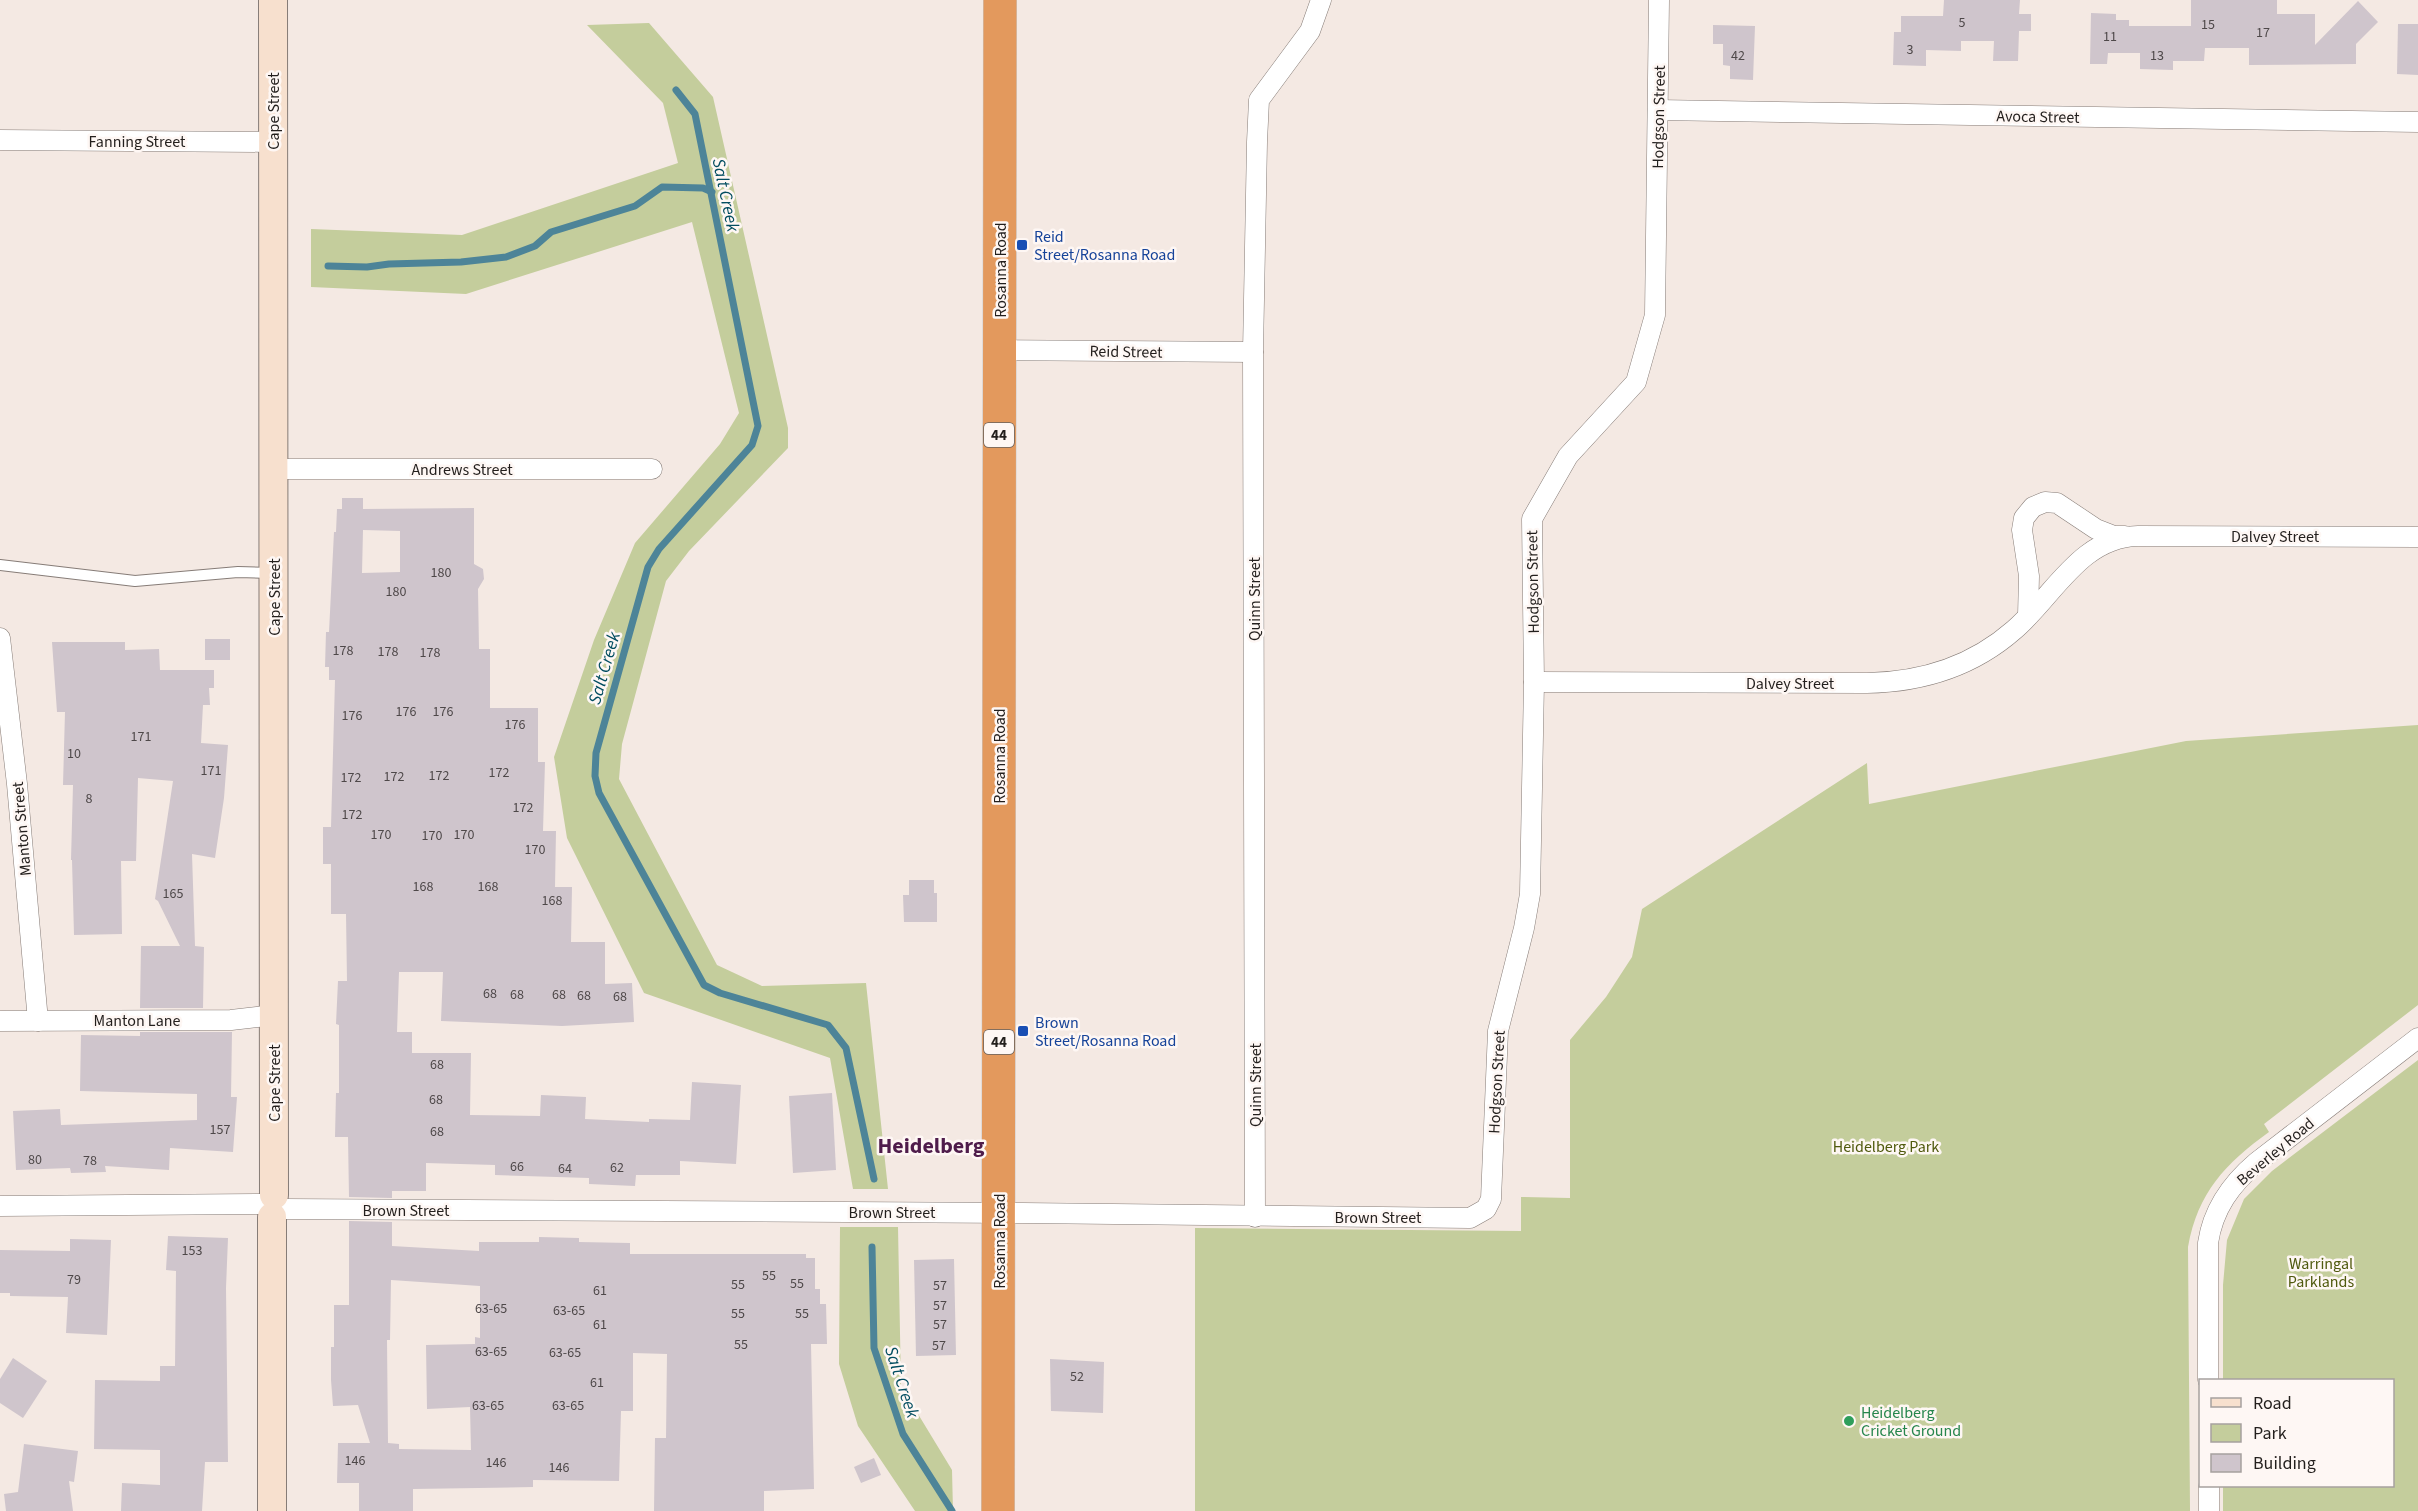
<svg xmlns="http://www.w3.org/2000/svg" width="2418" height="1511" font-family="'Source Sans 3',sans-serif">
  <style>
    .green { fill: #c4cd9c }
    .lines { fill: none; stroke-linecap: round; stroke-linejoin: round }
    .stream { stroke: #4d8498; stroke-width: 7 }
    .building { fill: #cfc5cc; fill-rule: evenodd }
    .lane-casing { stroke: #867c77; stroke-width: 12 }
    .street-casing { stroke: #867c77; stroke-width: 21 }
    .secondary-casing { stroke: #867c77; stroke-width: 30 }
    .highway-casing { stroke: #cac9c9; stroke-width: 34 }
    .lane { stroke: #fff; stroke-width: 10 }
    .street { stroke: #fff; stroke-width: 20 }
    .secondary { stroke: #f7e0ce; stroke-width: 28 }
    .highway { stroke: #e3995d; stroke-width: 33 }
    .transit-dot { fill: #1a4fb4; stroke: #fef7f4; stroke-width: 2 }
    .leisure-dot { fill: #2e9e5b; stroke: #fef7f4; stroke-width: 2 }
    .labels { text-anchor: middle; stroke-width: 5; stroke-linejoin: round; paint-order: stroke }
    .number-label { font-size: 14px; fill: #4e4849 }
    .shield { fill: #fef7f4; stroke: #65605e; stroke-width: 1.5 }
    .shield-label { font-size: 15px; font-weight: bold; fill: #231f1d }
    .street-label { font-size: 16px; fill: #231f1d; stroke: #fef7f4 }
    .transit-label { font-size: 16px; fill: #164399; stroke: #fef7f4; text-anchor: start }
    .park-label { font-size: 16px; fill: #505a0e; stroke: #fef7f4 }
    .leisure-label { font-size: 16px; fill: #27864d; stroke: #fef7f4; text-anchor: start }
    .water-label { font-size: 18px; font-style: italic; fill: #024d60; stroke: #fef7f4 }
    .district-label { font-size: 22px; font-weight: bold; fill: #4f1c4b; stroke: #fef7f4 }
  </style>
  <rect width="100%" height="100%" fill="#f4e9e3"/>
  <g class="green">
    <polygon points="649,23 713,97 788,428 788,448 689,551 666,581 622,744 619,779 717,965 762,986 866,983 888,1189 853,1189 830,1058 644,993 567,838 554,757 594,640 635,543 720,444 739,413 692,222 466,294 311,287 311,229 462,235 678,163 663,103 587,25"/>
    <path d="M2418,725V1005L2264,1124L2269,1132C2225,1164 2198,1192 2188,1247L2190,1511H1195V1228L1521,1231V1197L1570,1198V1040L1606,997L1632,957L1642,909L1867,763L1869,804L2186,741Z"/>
    <polygon points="2418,1060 2418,1511 2223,1511 2223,1486 2392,1486 2392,1380 2223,1380 2223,1285 2227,1240 2244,1199 2272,1171"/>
    <polygon points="840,1227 898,1227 901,1386 952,1470 953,1511 915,1511 858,1426 839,1364"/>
  </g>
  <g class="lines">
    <g class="stream">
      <polyline points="676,90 695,114 758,426 752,445 659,549 648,567 596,753 595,776 599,793 704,985 720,993 828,1025 846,1048 874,1179"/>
      <polyline points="328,266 367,267 389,264 461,262 506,257 535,246 551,232 635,206 662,187 703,188 712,192"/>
      <polyline points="872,1247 874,1348 903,1434 952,1511"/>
    </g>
  </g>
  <g class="building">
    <polygon points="1944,0 2020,0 2019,14 2031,14 2031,31 2019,31 2018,61 1993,61 1994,41 1961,41 1961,51 1926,50 1926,66 1893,65 1894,32 1901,32 1901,16 1943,16"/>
    <polygon points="2191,0 2277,0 2277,14 2315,14 2315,45 2358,1 2378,22 2356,44 2356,64 2249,65 2249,48 2205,48 2204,61 2173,61 2173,70 2140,69 2140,53 2108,53 2107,64 2090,64 2091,13 2116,14 2116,20 2129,20 2129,26 2191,26"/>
    <polygon points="2398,24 2418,24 2418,75 2397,74"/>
    <polygon points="1713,25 1755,26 1753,80 1730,79 1730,66 1723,65 1723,44 1713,44"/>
    <path d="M342,498H363V509L474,508V564L483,569L484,579L478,589L479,649H490V708H538V762H545L543,831H556L555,887H572L571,942H605V984L632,983L634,1022L562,1026L441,1021L443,972H399L397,1032H412V1053H471L470,1115L540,1116L541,1095L586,1097L585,1119L649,1122V1119L690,1120L692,1082L741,1085L736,1164L680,1161V1175H636L635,1186L589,1184V1178L495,1175V1165L426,1163V1191H392V1198L349,1197L348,1137H335L336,1093H339V1025L336,1024L338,981H347L346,914H331V864H323V827H331L335,680H329V667H325L326,632H329L334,532H336L337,509H342ZM363,530L400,531V572L362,573Z"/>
    <rect x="205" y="639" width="25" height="21"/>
    <polygon points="52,642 125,642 125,650 159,649 160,670 214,670 214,688 209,688 210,705 203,705 201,743 228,745 224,798 215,858 192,854 195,946 204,947 203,1008 140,1008 141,946 180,946 158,901 155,899 173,781 138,778 136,861 121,861 122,934 74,935 72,860 71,860 73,785 63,785 65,712 57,712"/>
    <polygon points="909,880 934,880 934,893 937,893 937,922 904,922 903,895 909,895"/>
    <polygon points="140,1032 232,1032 231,1097 237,1097 233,1152 170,1148 169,1170 105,1166 106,1172 71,1173 70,1168 16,1170 13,1111 60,1109 61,1125 197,1120 197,1094 80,1091 81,1035 140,1036"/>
    <polygon points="832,1093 836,1170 793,1173 789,1096"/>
    <path d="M349,1221L392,1222V1246L479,1251V1242H539V1237L579,1238V1242L630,1243V1254H806V1258H815V1289H820V1304H826L827,1344H811L814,1489L764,1491V1511H654L655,1438H666L667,1354L633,1353V1411H621L619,1481L533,1480V1487L413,1489V1511H359V1483H337L338,1443H370L358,1405L333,1406L331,1380V1347H334V1305H349ZM391,1280L480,1286V1338L475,1337V1344L426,1345L427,1409L470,1407L471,1450L399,1449V1444L388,1443L387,1340H390Z"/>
    <polygon points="168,1236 228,1238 226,1288 228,1462 205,1462 202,1511 121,1511 122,1483 160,1485 160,1450 94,1449 95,1380 160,1381 160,1366 175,1366 176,1271 166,1270"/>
    <polygon points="70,1239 111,1240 107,1335 66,1333 68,1297 10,1296 10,1293 0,1293 0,1250 70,1251"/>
    <polygon points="954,1259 956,1355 916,1356 914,1260"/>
    <polygon points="13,1358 47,1381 23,1418 0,1403 0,1379"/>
    <polygon points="1050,1359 1104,1362 1103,1413 1051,1411"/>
    <polygon points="24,1444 78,1451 74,1482 69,1481 73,1511 6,1511 4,1494 18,1492"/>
    <polygon points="874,1458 881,1475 861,1483 854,1467"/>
  </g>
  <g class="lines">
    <g class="lane-casing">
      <polyline id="lane" points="0,565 135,581 238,572 271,573"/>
    </g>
    <g class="street-casing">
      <g id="street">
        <polyline points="1658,110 2418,122"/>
        <polyline points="0,140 273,142"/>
        <polyline points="999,350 1253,352"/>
        <polyline points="272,469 652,469"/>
        <polyline points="2028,616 2029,576 2022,530 2024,518 2033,507 2045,502 2057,503 2096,529 2114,536 2125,536"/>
        <polyline points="0,638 17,784 38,1021"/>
        <path d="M1534,682L1867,683C1922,682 1973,666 2014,630C2053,597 2080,537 2138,536L2418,537"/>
        <polyline points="0,1021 231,1020 274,1015"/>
        <polyline points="0,1206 262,1204"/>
        <polyline points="284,1209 1023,1213 1470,1218 1486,1209 1491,1199 1498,1031 1524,928 1530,894 1534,682 1532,519 1568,456 1636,382 1655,315 1659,0"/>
        <polyline points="1255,1217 1253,352 1257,142 1259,100 1310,31 1321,0"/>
        <path d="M2208,1380V1243C2213,1209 2231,1184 2257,1162L2418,1038"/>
        <polyline points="2209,1486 2209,1511"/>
      </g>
    </g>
    <g class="secondary-casing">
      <g id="secondary">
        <polyline points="273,0 274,1195"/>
        <polyline points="272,1511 272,1217"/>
      </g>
    </g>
    <g class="highway-casing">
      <polyline id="highway" points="998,1511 1000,0"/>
    </g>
    <use href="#lane" class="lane"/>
    <use href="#street" class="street"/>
    <use href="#secondary" class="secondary"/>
    <use href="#highway" class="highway"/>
  </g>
  <g class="transit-dot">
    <rect x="1016" y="239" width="12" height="12" rx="3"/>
    <rect x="1017" y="1025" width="12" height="12" rx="3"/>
  </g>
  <circle class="leisure-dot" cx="1849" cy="1421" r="6"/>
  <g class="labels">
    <g class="number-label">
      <text x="1962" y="27">5</text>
      <text x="2208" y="29">15</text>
      <text x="2263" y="37">17</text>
      <text x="2110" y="41">11</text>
      <text x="1910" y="54">3</text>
      <text x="1738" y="60">42</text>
      <text x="2157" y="60">13</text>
      <text x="441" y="577">180</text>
      <text x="396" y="596">180</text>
      <text x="343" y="655">178</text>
      <text x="388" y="656">178</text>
      <text x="430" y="657">178</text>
      <text x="406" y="716">176</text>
      <text x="443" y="716">176</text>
      <text x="352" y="720">176</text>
      <text x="515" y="729">176</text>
      <text x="141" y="741">171</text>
      <text x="74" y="758">10</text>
      <text x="211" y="775">171</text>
      <text x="499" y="777">172</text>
      <text x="439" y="780">172</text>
      <text x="394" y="781">172</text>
      <text x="351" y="782">172</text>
      <text x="89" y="803">8</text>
      <text x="523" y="812">172</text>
      <text x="352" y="819">172</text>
      <text x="381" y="839">170</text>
      <text x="464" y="839">170</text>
      <text x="432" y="840">170</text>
      <text x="535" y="854">170</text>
      <text x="423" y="891">168</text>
      <text x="488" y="891">168</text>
      <text x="173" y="898">165</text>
      <text x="552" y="905">168</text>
      <text x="490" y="998">68</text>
      <text x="517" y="999">68</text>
      <text x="559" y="999">68</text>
      <text x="584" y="1000">68</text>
      <text x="620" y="1001">68</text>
      <text x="437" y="1069">68</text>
      <text x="436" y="1104">68</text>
      <text x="220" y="1134">157</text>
      <text x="437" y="1136">68</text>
      <text x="35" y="1164">80</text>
      <text x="90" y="1165">78</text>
      <text x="517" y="1171">66</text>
      <text x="617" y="1172">62</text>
      <text x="565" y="1173">64</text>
      <text x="192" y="1255">153</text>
      <text x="769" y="1280">55</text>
      <text x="74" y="1284">79</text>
      <text x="797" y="1288">55</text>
      <text x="738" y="1289">55</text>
      <text x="940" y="1290">57</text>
      <text x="600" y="1295">61</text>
      <text x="940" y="1310">57</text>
      <text x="491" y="1313">63-65</text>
      <text x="569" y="1315">63-65</text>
      <text x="738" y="1318">55</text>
      <text x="802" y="1318">55</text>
      <text x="600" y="1329">61</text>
      <text x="940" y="1329">57</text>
      <text x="741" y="1349">55</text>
      <text x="939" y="1350">57</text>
      <text x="491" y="1356">63-65</text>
      <text x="565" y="1357">63-65</text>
      <text x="1077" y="1381">52</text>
      <text x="597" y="1387">61</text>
      <text x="488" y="1410">63-65</text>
      <text x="568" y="1410">63-65</text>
      <text x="355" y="1465">146</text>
      <text x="496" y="1467">146</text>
      <text x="559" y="1472">146</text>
    </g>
    <g class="shield">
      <rect x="984" y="423" width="30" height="24" rx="4.5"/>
      <rect x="984" y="1030" width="30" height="24" rx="4.5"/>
    </g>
    <g class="shield-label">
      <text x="999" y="440">44</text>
      <text x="999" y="1047">44</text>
    </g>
    <g class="street-label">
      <text transform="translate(273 111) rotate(-90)" y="6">Cape Street</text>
      <text transform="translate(2038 116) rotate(1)" y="6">Avoca Street</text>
      <text transform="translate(1658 117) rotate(-89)" y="6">Hodgson Street</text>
      <text x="137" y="147">Fanning Street</text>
      <text transform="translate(1000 270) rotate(-90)" y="6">Rosanna Road</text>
      <text transform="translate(1126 351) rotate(1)" y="6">Reid Street</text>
      <text x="462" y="475">Andrews Street</text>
      <text x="2275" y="542">Dalvey Street</text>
      <text transform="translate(1532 582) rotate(-91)" y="6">Hodgson Street</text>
      <text transform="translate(274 597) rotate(-90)" y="6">Cape Street</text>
      <text transform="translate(1254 599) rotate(-90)" y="6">Quinn Street</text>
      <text x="1790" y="689">Dalvey Street</text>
      <text transform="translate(999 756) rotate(-90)" y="6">Rosanna Road</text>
      <text transform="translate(21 829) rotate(-95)" y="6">Manton Street</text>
      <text x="137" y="1026">Manton Lane</text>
      <text transform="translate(1496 1082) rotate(-87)" y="6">Hodgson Street</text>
      <text transform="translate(274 1083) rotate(-90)" y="6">Cape Street</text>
      <text transform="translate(1255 1085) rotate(-90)" y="6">Quinn Street</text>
      <text transform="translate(2275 1151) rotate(-40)" y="6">Beverley Road</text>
      <text x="406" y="1216">Brown Street</text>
      <text x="892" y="1218">Brown Street</text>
      <text x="1378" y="1223">Brown Street</text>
      <text transform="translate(999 1241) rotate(-90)" y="6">Rosanna Road</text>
    </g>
    <g class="transit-label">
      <text x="1034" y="242">Reid<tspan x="1034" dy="18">Street/Rosanna Road</tspan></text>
      <text x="1035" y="1028">Brown<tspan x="1035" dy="18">Street/Rosanna Road</tspan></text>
    </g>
    <g class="park-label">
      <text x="1886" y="1152">Heidelberg Park</text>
      <text x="2321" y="1269">Warringal<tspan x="2321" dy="18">Parklands</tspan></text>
    </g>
    <g class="leisure-label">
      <text x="1861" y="1418">Heidelberg<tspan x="1861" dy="18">Cricket Ground</tspan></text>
    </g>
    <g class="water-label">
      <text transform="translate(726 195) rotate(78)" y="6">Salt Creek</text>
      <text transform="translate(604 668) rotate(-74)" y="6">Salt Creek</text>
      <text transform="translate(902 1382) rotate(72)" y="6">Salt Creek</text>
    </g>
    <g class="district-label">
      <text x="931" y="1153">Heidelberg</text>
    </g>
  </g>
  <rect x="2199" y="1379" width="195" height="108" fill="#fef7f4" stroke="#a6a19e" stroke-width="1.5"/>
  <rect x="2211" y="1398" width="30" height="9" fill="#f7e0ce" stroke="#a6a19e" stroke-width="1.5"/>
  <text x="2253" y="1409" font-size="18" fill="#231f1d">Road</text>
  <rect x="2211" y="1424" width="30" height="18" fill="#c4cd9c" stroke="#a6a19e" stroke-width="1.5"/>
  <text x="2253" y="1439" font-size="18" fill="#231f1d">Park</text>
  <rect x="2211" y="1454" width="30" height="18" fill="#cfc5cc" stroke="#a6a19e" stroke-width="1.5"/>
  <text x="2253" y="1469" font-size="18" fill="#231f1d">Building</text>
</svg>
